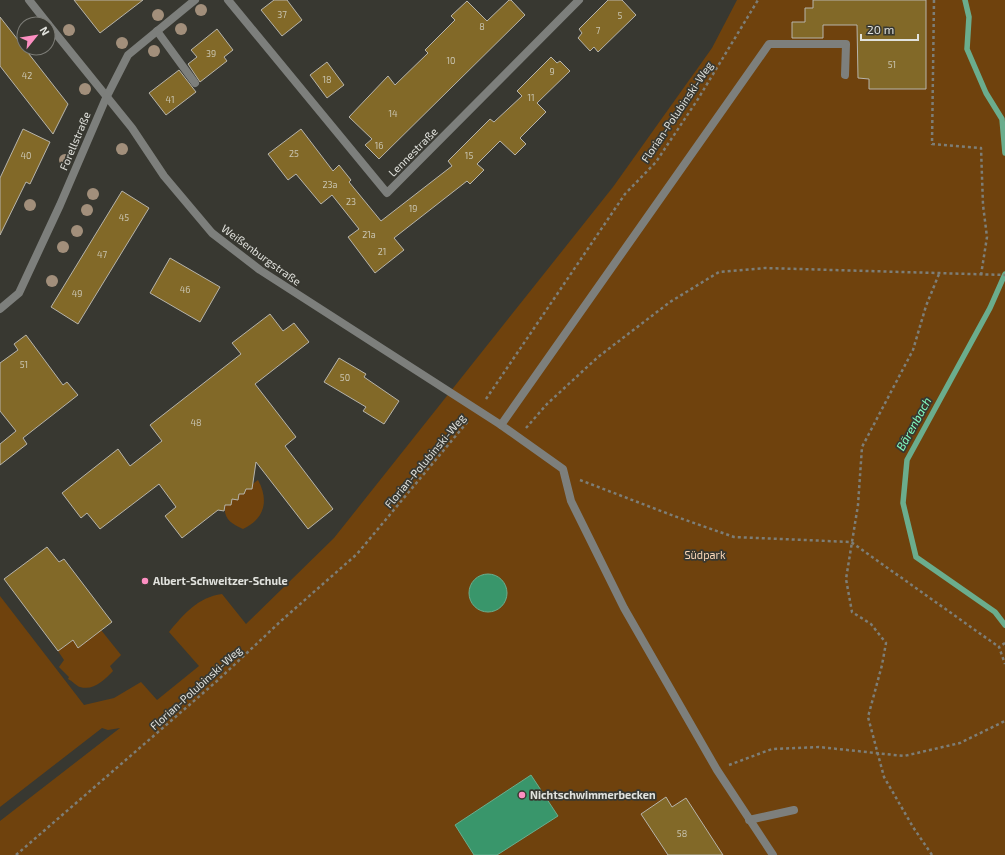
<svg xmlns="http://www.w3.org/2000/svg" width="1005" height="855" font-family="'Exo 2',sans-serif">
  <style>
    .green { fill: #6f420d }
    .water { fill: #39966b; stroke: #6bad8d }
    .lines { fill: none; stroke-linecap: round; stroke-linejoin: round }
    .stream { stroke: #6bad8d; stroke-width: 5.5 }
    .building { fill: #826928; stroke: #b7b4ab }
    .path { stroke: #7d7e77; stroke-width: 2.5; stroke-dasharray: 3 3; stroke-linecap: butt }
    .lane { stroke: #7d7f7c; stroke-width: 8 }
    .street { stroke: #7d7f7c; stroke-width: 8 }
    .tree { fill: #a28f7b }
    .poi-dot { fill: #fc8fc1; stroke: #383831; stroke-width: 1.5 }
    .labels { text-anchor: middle; stroke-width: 3.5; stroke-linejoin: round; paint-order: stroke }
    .number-label { font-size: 9px; fill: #c9c4b0 }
    .street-label { font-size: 11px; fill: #e1e2dd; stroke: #383831 }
    .park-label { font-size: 11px; fill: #f8d6b7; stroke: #383831 }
    .poi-label { font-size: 11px; font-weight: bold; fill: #e1e2dd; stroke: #383831; text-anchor: start }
    .water-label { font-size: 12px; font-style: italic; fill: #82fdc0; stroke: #383831 }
  </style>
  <rect width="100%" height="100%" fill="#383831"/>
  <g class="green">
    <path d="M737,0H1005V855H0V821L120,728L108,730L102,728L0,807V596L84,705L114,698L141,682L157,700L199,666L169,632C183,615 198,597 222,594L246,624L334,538L613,187L712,48Z"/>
    <path d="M258,480C269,500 265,519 243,529C232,524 223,519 225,505H231L232,499L238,500L239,494H244L246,489Z"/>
    <path d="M101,630L121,655L110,666L113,671C104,680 94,691 80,687C76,686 73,681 68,679L69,677L59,667L64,660L58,651L73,640L78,647Z"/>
  </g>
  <g class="water">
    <circle cx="488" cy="593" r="19"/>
    <polygon points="531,775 558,816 497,855 474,855 455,825"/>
  </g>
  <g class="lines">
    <g class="stream">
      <polyline points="965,0 969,17 967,49 986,93 1002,119 1005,153"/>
      <polyline points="1005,274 990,308 907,460 903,503 916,557 995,612 1005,625"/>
    </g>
  </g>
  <g class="building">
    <polygon points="74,0 143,0 100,33"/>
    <polygon points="274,0 287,0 302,20 282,36 261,10"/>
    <polygon points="509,0 511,0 525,15 379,159 365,145 372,139 349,117 388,76 395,85 428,53 425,50 455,20 451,16 467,1 487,21"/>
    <polygon points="608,0 622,0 636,15 598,52 594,47 590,51 578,38 582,33 579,29"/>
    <polygon points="813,0 926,0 926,89 869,89 869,79 858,78 857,25 823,25 823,38 792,38 792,22 805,22 805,8 813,8"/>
    <polygon points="0,17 68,104 53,134 0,66"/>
    <polygon points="217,29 233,50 224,57 227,61 200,82 188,64 197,57 191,50"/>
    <polygon points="551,57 557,63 560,61 570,71 537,103 546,112 520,138 526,144 515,155 500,141 477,164 484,170 470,184 467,181 394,238 404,250 375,273 348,237 359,229 332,195 321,204 296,174 288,180 268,154 301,129 333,171 339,165 351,180 349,182 381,221 452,166 448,161 490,119 494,122 522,96 517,91"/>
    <polygon points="327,62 344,85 327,98 310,75"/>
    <polygon points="179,70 196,92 166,115 149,93"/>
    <polygon points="23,129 50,142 30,184 26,182 0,235 0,178"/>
    <polygon points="122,191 149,208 78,324 51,307"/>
    <polygon points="170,258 220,287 200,322 150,293"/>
    <polygon points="270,314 283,331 294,323 309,342 255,384 296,437 285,446 333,509 308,529 256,462 252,489 246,489 244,494 239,494 238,500 232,499 231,505 225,505 224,511 218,510 182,538 165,516 176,507 159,484 100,529 87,513 81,518 62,493 118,449 130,466 162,441 150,425 241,354 232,343"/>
    <polygon points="26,335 63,385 67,382 78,395 23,438 27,444 0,465 0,444 16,431 0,411 0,363 18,350 14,344"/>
    <polygon points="339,358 366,374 364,377 399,401 384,424 363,411 366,407 324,382"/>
    <polygon points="47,547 59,562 64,559 112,622 78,648 73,640 58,651 4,579"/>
    <polygon points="666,797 672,807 686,798 723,855 668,855 641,814"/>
  </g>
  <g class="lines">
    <g class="path">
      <polyline points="934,0 932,144 981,148 983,205 987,237 981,275"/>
      <polyline points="486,399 625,194 656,162 698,99 758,0"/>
      <polyline points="526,428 547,404 598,357 670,302 719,272 765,268 1005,275"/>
      <polyline points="580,480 674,516 734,537 851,542 999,647"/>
      <polyline points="1005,643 999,647 1005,664"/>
      <polyline points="729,765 772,749 819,747 904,756 960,743 1005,721"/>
      <polyline points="16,855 217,681 282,620 357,554 469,420"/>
      <polyline points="932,855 913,827 884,777 868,717 882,665 886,643 871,624 852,612 846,579 858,505 862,447 913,350 926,306 939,274"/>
    </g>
    <g class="lane">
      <polyline points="157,31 195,83"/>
      <polyline points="749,820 794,810"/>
      <polyline points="773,855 717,770 624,608 571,501 563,469 501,425 769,44 846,44 845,75"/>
    </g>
    <g class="street">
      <polyline points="29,0 48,24"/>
      <polyline points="228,0 387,193 579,0"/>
      <polyline points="48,24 132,128 164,176 212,233 260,270 501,425"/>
      <polyline points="0,309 19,293 60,205 106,98 128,55 195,0"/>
    </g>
  </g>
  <g class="tree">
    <circle cx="201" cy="10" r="6"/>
    <circle cx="158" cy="15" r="6"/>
    <circle cx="181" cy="29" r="6"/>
    <circle cx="69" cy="30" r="6"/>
    <circle cx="122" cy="43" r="6"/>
    <circle cx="154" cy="51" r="6"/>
    <circle cx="85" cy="89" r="6"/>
    <circle cx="122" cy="149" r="6"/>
    <circle cx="65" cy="160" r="6"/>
    <circle cx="93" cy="194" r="6"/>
    <circle cx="30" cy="205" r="6"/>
    <circle cx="87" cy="210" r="6"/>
    <circle cx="77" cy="231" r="6"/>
    <circle cx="63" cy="247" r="6"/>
    <circle cx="52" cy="281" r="6"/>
  </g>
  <g class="poi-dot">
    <circle cx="145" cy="581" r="4"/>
    <circle cx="522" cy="795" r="4"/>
  </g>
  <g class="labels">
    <g class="number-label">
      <text x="282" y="18">37</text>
      <text x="620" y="19">5</text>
      <text x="482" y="30">8</text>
      <text x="598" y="34">7</text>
      <text x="211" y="57">39</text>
      <text x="451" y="64">10</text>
      <text x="892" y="68">51</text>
      <text x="552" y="75">9</text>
      <text x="27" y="79">42</text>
      <text x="327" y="83">18</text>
      <text x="531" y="101">11</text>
      <text x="170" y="103">41</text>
      <text x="393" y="117">14</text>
      <text x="379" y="149">16</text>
      <text x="294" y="157">25</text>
      <text x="26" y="159">40</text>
      <text x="469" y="159">15</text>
      <text x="330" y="188">23a</text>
      <text x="351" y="205">23</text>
      <text x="413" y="212">19</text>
      <text x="124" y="221">45</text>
      <text x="369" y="238">21a</text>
      <text x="382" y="255">21</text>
      <text x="102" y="258">47</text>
      <text x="185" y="293">46</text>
      <text x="77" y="297">49</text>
      <text x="24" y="368">51</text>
      <text x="345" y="381">50</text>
      <text x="196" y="426">48</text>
      <text x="682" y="837">58</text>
    </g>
    <g class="street-label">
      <text transform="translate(677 112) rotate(-56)" y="4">Florian-Polubinski-Weg</text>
      <text transform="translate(75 141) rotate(-67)" y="4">Forellstraße</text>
      <text transform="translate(413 152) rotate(-45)" y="4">Lennestraße</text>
      <text transform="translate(261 255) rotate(36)" y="4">Weißenburgstraße</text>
      <text transform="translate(425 461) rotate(-50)" y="4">Florian-Polubinski-Weg</text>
      <text transform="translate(196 688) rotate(-42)" y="4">Florian-Polubinski-Weg</text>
    </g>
    <g class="park-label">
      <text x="705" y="559">Südpark</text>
    </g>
    <g class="poi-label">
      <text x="153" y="585">Albert-Schweitzer-Schule</text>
      <text x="530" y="799">Nichtschwimmerbecken</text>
    </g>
    <g class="water-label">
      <text transform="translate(914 424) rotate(-61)" y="4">Bärenbach</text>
    </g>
  </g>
  <g transform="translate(36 36) rotate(60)"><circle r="19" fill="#383831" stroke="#7c7c76"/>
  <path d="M0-3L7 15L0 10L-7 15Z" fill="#fc8fc1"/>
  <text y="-6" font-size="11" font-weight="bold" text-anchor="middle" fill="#e1e2dd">N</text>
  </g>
  <path d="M861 34v6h57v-6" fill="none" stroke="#e1e2dd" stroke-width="2"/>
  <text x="867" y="34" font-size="12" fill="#e1e2dd" stroke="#383831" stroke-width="3" paint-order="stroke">20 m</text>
</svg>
